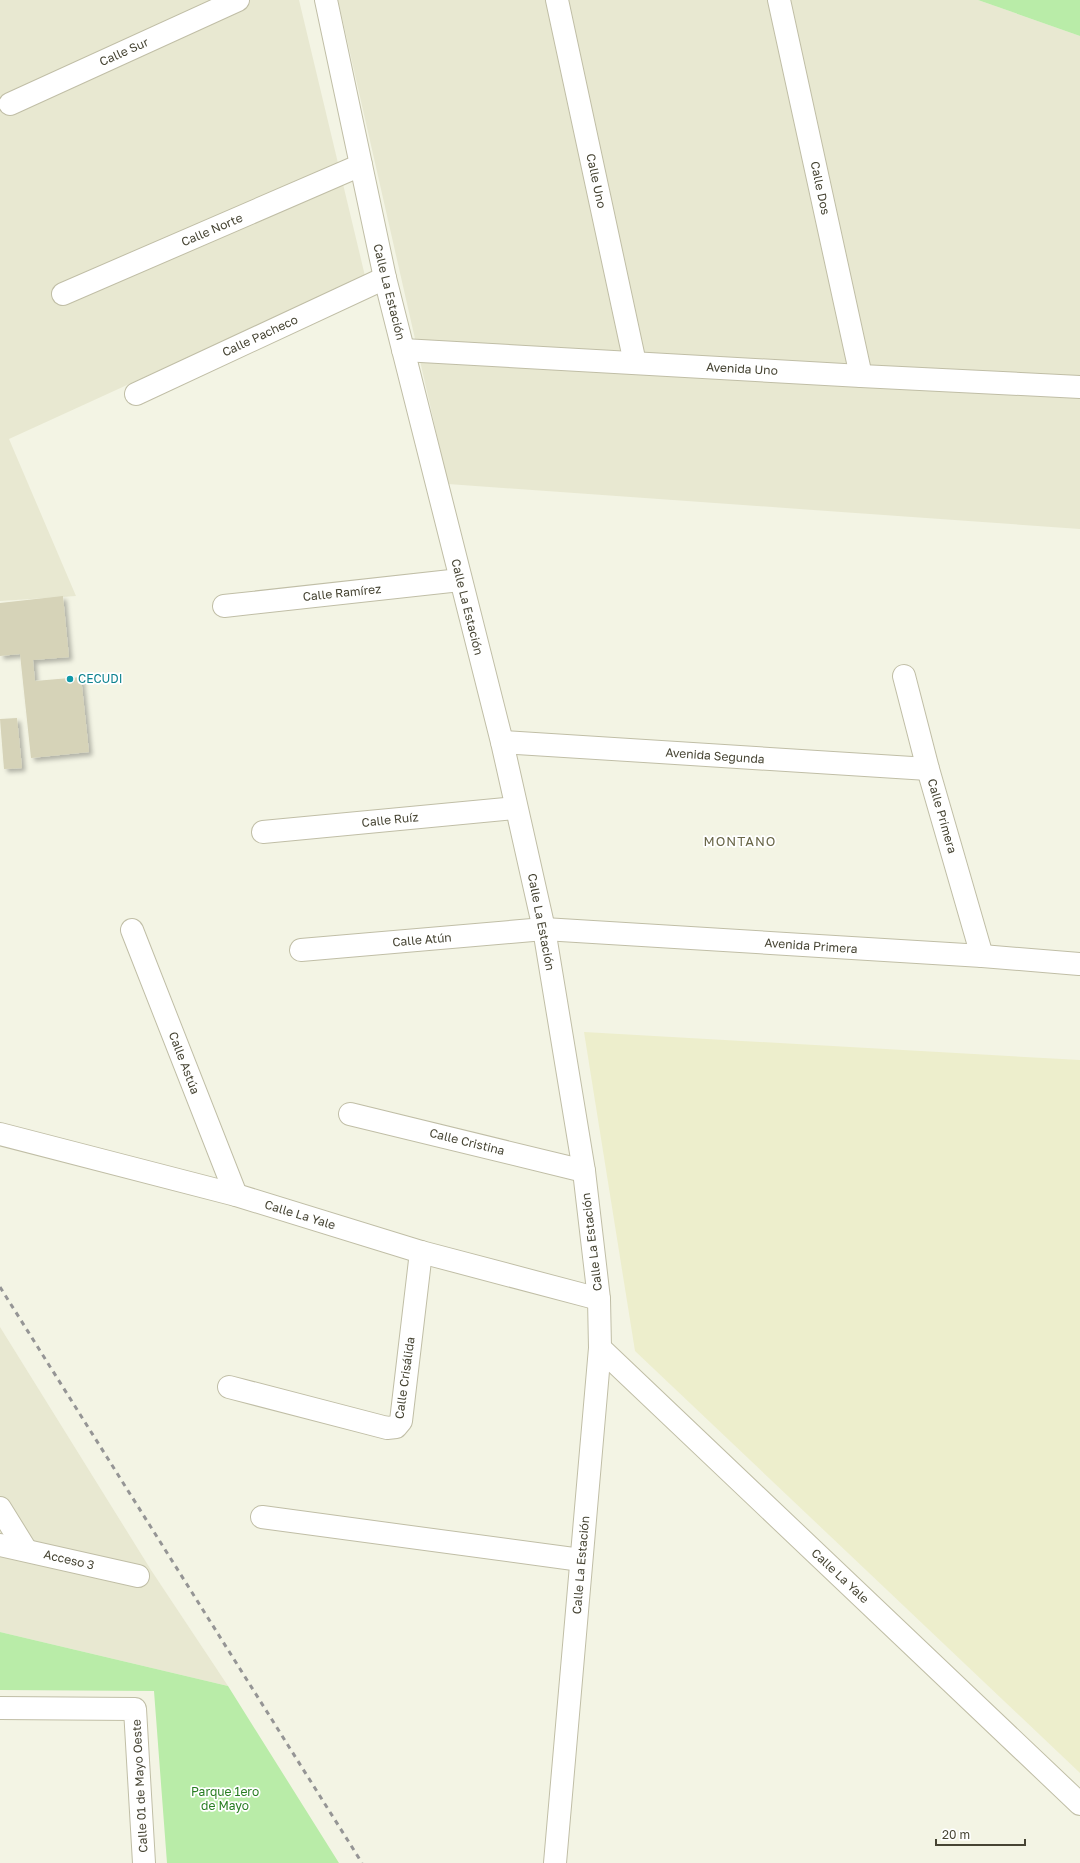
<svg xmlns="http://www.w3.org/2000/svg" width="1080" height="1863" font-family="'Golos Text',sans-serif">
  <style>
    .residential { fill: #e8e8d1 }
    .education { fill: #edeecc }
    .green { fill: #b9eca8 }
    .building { fill: #d6d3b8; filter: url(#shadow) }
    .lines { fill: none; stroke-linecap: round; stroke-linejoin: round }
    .minor-casing { stroke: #c0bea6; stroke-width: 24 }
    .minor { stroke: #fff; stroke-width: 22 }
    .rail { stroke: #959595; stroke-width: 3; stroke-dasharray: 5 5; stroke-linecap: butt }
    .culture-dot { fill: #0f9aa8; stroke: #fff; stroke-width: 1.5 }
    .labels { text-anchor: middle; stroke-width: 3.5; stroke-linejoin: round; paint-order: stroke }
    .street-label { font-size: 12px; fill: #464433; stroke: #fff }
    .culture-label { font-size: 12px; fill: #0d838f; stroke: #fff; text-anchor: start }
    .park-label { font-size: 12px; fill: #287d22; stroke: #fff }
    .neighbourhood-label { font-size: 13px; letter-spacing: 1px; fill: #6a6749; stroke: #fff }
  </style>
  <defs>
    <filter id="shadow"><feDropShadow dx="3.5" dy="3.5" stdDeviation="2" flood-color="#0004"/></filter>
  </defs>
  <rect width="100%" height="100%" fill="#f3f4e4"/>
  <g class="residential">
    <polygon points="0,0 299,0 365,276 9,439 76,596 0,601"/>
    <polygon points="338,0 978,0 1080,36 1080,529 448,484"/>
    <polygon points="0,1327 151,1570 228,1686 0,1632"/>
  </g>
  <polygon class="education" points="584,1032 1080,1060 1080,1773 635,1351"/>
  <g class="green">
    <polygon points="978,0 1080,0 1080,36"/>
    <polygon points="0,1632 228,1686 339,1863 167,1863 154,1691 0,1690"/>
  </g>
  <g class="building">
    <polygon points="63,596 69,657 33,660 35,681 81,677 89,752 31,758 20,654 0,656 0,603"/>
    <polygon points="17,718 22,768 4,769 0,719"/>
  </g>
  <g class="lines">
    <g class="minor-casing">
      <g id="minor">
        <polyline points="326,0 385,278 502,742 544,929 584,1171 599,1299 600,1348 555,1863"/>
        <polyline points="557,0 635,363"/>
        <polyline points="779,0 861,376"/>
        <polyline points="10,104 238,0"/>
        <polyline points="63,294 361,165"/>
        <polyline points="403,350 861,376 1080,387"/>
        <polyline points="136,394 385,278"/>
        <polyline points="224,606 460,580"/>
        <polyline points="904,676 928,769 982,956"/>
        <polyline points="502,742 928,769"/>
        <polyline points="263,832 516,808"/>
        <polyline points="132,930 236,1195"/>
        <polyline points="301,950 544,929 982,956 1079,964"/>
        <polyline points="350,1114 584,1171"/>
        <polyline points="0,1134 236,1195 421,1252 599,1299"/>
        <polyline points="600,1348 1080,1804"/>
        <polyline points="229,1387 387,1428 396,1427 401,1421 421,1252"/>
        <polyline points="0,1508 26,1550"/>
        <polyline points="262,1517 581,1560"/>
        <polyline points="0,1545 138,1576"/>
        <polyline points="0,1708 135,1709 144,1863"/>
      </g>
    </g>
    <use href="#minor" class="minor"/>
    <polyline class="rail" points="0,1287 362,1863"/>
  </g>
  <circle class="culture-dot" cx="70" cy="679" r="4"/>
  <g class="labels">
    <g class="street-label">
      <text transform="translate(124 52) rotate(-24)" y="4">Calle Sur</text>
      <text transform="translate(596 181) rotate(78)" y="4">Calle Uno</text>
      <text transform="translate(820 188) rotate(78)" y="4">Calle Dos</text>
      <text transform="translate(212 230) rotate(-23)" y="4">Calle Norte</text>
      <text transform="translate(389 292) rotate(76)" y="4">Calle La Estación</text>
      <text transform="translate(260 336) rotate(-25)" y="4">Calle Pacheco</text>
      <text transform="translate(742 369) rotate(3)" y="4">Avenida Uno</text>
      <text transform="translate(342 593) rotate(-6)" y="4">Calle Ramírez</text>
      <text transform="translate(467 607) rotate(76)" y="4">Calle La Estación</text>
      <text transform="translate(715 756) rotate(4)" y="4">Avenida Segunda</text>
      <text transform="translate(942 816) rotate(74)" y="4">Calle Primera</text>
      <text transform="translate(390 820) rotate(-6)" y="4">Calle Ruíz</text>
      <text transform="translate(541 922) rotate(79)" y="4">Calle La Estación</text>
      <text transform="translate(422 940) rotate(-5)" y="4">Calle Atún</text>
      <text transform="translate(811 946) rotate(4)" y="4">Avenida Primera</text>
      <text transform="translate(184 1063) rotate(69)" y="4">Calle Astúa</text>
      <text transform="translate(467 1142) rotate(14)" y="4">Calle Cristina</text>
      <text transform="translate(300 1215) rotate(17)" y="4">Calle La Yale</text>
      <text transform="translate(592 1242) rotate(-97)" y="4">Calle La Estación</text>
      <text transform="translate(405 1378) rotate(-82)" y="4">Calle Crisálida</text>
      <text transform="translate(69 1560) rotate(13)" y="4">Acceso 3</text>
      <text transform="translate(581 1565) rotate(-85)" y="4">Calle La Estación</text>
      <text transform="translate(840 1576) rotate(43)" y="4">Calle La Yale</text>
      <text transform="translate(140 1786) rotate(-93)" y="4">Calle 01 de Mayo Oeste</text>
    </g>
    <g class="culture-label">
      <text x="78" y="683">CECUDI</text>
    </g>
    <g class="park-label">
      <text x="225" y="1796">Parque 1ero<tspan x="225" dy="14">de Mayo</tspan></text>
    </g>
    <g class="neighbourhood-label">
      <text x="740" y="846">MONTANO</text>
    </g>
  </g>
  <path d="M936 1839v6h89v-6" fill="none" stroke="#464433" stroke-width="2"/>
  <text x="942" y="1839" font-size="12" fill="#464433" stroke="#ffffff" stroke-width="3" paint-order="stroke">20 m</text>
</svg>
